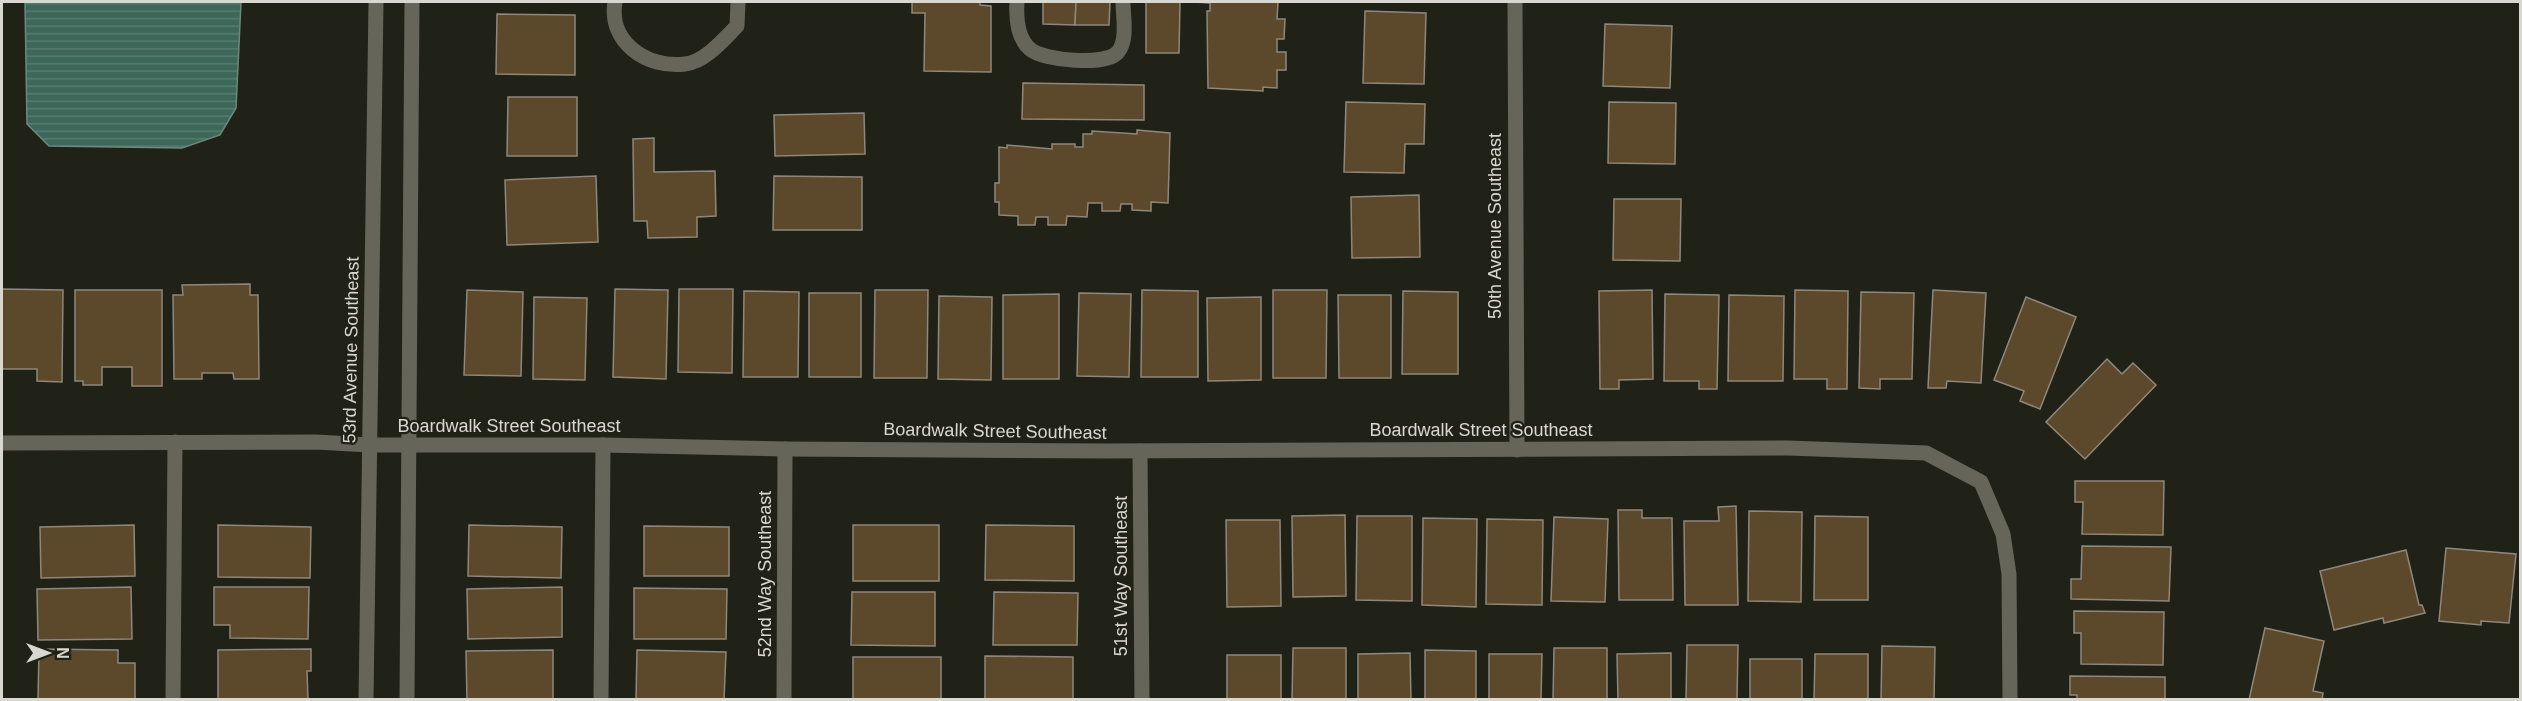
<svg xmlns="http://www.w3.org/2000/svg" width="2522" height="701" font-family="Helvetica,sans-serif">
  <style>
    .water { fill: url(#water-rules); stroke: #6b897d; stroke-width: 1.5 }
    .building { fill: #5c482a; stroke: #8f877c; stroke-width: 1.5 }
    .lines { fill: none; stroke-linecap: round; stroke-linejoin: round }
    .lane { stroke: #656659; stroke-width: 15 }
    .street { stroke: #656659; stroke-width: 15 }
    .secondary { stroke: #656659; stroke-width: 15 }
    .labels { text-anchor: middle; stroke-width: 4.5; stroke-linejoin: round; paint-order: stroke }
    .street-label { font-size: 18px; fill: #d8d8d1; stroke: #212217 }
  </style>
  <defs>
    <pattern id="water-rules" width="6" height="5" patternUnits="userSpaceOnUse" patternTransform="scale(1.5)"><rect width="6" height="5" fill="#3c6759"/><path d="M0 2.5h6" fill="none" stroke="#577c70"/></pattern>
  </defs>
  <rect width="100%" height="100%" fill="#212217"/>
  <polygon class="water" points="25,2 241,2 236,108 220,135 182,148 49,146 27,124"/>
  <g class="building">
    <polygon points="912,2 980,2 980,5 991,6 991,72 924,71 925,13 912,13"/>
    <polygon points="1043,2 1076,2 1075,25 1043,24"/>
    <polygon points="1076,2 1110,2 1109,25 1075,25"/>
    <polygon points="1146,2 1180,2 1179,53 1146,53"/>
    <polygon points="1194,2 1278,2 1277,19 1285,19 1284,39 1277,39 1277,52 1286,52 1286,70 1277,70 1277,88 1263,87 1263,91 1208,88 1207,11 1210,11 1210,3"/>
    <polygon points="1365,11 1426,13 1424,84 1363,83"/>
    <polygon points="497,14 575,15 575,75 496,74"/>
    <polygon points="1605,24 1672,26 1670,88 1603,86"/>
    <polygon points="1023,83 1144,85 1144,120 1022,119"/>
    <polygon points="508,97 577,97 577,156 507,156"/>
    <polygon points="1346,102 1425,104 1424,144 1405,144 1404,173 1344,172"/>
    <polygon points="1609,102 1676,103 1675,164 1608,163"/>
    <polygon points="864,113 865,154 775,156 774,115"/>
    <polygon points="1137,130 1170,133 1168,203 1151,202 1151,211 1132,210 1132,204 1121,204 1120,211 1102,211 1102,203 1088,203 1087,217 1067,216 1066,225 1048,225 1048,217 1036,217 1035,225 1018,225 1018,216 999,215 999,202 995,202 995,183 999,183 999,147 1007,148 1007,145 1052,149 1052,144 1075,144 1075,147 1083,147 1083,134 1092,134 1092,131 1137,134"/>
    <polygon points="654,138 654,172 715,171 716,216 697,217 697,237 648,238 647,221 634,221 633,139"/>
    <polygon points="596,176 598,242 507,245 505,180"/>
    <polygon points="774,176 862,177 862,230 773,230"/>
    <polygon points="1419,195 1420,257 1352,258 1351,197"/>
    <polygon points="1614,199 1681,199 1680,261 1613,260"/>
    <polygon points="250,284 250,295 258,295 259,379 234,379 233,373 202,373 202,379 174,379 173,295 183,295 182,285"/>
    <polygon points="2,289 63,290 62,382 37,381 37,369 2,369 2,381"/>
    <polygon points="615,289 668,290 666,379 613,377"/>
    <polygon points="679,289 733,289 732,373 678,372"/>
    <polygon points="75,290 162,290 162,386 132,386 132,367 102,367 102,385 83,385 83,381 75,381"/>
    <polygon points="467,290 523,292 521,376 464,375"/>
    <polygon points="875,290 928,290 927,378 874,378"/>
    <polygon points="1142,290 1198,291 1198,377 1141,377"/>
    <polygon points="1273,290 1327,290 1326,378 1273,378"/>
    <polygon points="1652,290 1653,379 1619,380 1619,389 1600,389 1599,291"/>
    <polygon points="1795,290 1848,291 1847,389 1827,389 1827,379 1794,379"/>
    <polygon points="1933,290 1986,293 1981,383 1947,381 1946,388 1928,388"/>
    <polygon points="744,291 799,292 798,377 743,377"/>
    <polygon points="1403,291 1458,292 1458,374 1402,374"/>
    <polygon points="1861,292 1914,293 1912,379 1880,379 1880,389 1859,388"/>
    <rect x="809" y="293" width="52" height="84"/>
    <polygon points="1079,293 1131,294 1129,377 1077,376"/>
    <polygon points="1059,294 1059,379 1003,379 1003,295"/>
    <polygon points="1665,294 1719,295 1717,389 1699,389 1699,381 1664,381"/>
    <polygon points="1338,295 1391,295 1391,378 1339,378"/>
    <polygon points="1729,295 1784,296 1783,381 1728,381"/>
    <polygon points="939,296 992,297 991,380 938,379"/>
    <polygon points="534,297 587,298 585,380 533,379"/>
    <polygon points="1261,297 1261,380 1208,381 1207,298"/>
    <polygon points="2026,297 2076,317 2040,409 2020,401 2024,391 1994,380"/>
    <polygon points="2107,359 2122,374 2133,363 2156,385 2085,459 2046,422"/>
    <polygon points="2075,481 2164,481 2163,535 2082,534 2083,502 2075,502"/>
    <polygon points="1736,506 1738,605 1685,605 1684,521 1719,521 1718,507"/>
    <polygon points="1618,510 1642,510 1642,518 1672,518 1673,600 1619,600"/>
    <polygon points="1749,511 1802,512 1801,602 1748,601"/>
    <polygon points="1345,515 1346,596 1293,597 1292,516"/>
    <polygon points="1357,516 1412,516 1412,601 1356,600"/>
    <polygon points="1815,516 1868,517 1868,600 1814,600"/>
    <polygon points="1554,517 1608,519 1605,602 1551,601"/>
    <polygon points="1423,518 1477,519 1476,607 1422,605"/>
    <polygon points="1487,519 1543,520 1542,605 1486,604"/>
    <polygon points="1226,520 1280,520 1281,606 1227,607"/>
    <polygon points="134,525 135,576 41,578 40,527"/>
    <polygon points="218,525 311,527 310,578 218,577"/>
    <polygon points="469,525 562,527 561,578 468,576"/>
    <rect x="853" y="525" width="86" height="56"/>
    <polygon points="986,525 1074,526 1074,581 985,580"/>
    <polygon points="644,526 729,527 729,576 644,576"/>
    <polygon points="2082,546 2171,547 2169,601 2071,599 2071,579 2081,579"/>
    <polygon points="2446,548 2516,554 2509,623 2481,621 2481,625 2439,621"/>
    <polygon points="2406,550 2419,605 2422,605 2425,613 2384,623 2383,618 2334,630 2320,571"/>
    <polygon points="131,587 132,639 38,640 37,589"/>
    <polygon points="214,587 309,587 308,639 230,638 230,625 214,625"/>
    <polygon points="562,587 562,637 468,639 467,589"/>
    <polygon points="634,588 727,589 726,639 634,639"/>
    <polygon points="852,592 935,592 935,646 851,645"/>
    <polygon points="994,592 1078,593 1077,645 993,645"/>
    <polygon points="2074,611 2164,612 2163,665 2081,664 2081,633 2074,633"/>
    <polygon points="2265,628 2324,641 2313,691 2323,693 2322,700 2249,700"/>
    <polygon points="1687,645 1738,645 1737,700 1686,700"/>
    <polygon points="1882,646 1935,647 1934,700 1881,700"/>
    <polygon points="1293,648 1346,648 1346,700 1292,700"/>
    <polygon points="1554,648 1607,648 1607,700 1553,700"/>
    <polygon points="39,649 118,650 118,663 135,663 135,700 38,700"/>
    <polygon points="311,649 311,671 307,671 308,700 218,700 218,650"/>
    <polygon points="553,650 553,699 467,700 466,651"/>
    <polygon points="637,650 726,652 724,700 636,699"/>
    <polygon points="1425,650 1476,651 1476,700 1425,700"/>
    <polygon points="1410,653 1411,700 1358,700 1358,654"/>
    <polygon points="1671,653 1671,700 1618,700 1617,654"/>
    <polygon points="1489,654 1542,654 1541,700 1489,700"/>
    <polygon points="1815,654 1868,654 1868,700 1814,700"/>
    <rect x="1227" y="655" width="54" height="45"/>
    <polygon points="985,656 1073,657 1073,700 985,700"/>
    <rect x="853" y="657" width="88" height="43"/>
    <rect x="1750" y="659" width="52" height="41"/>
    <polygon points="2070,676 2165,677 2165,700 2077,700 2077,695 2070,695"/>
  </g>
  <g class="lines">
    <g class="lane">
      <polyline points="173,700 175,442"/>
      <polyline points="601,700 603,445"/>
    </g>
    <g class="street">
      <path d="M615,2C608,42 647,69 685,64C705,62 724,39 737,26L738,2"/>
      <path d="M1017,2C1016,18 1017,38 1030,49C1043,61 1107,66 1118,52C1128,40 1123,16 1123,2"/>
      <polyline points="1515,2 1517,450"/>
      <polyline points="2,443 316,442 369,445 603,445 785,449 1107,451 1788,448 1926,453 1981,482 2003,534 2009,574 2010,700"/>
      <polyline points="1140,451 1142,700"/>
      <polyline points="784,700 785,449"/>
    </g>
    <g class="secondary">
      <polyline points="366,700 376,2"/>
      <polyline points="407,700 412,2"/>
    </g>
  </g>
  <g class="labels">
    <g class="street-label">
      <text transform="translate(1495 226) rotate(-90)" y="6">50th Avenue Southeast</text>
      <text transform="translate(351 350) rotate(-89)" y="6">53rd Avenue Southeast</text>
      <text x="509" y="432">Boardwalk Street Southeast</text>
      <text x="1481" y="436">Boardwalk Street Southeast</text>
      <text transform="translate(995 431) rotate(1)" y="6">Boardwalk Street Southeast</text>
      <text transform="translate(765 574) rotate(-90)" y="6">52nd Way Southeast</text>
      <text transform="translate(1121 576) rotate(-90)" y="6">51st Way Southeast</text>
    </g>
  </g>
  <rect width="2522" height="701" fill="none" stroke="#d8d8d1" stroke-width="6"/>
  <g transform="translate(48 653) rotate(90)" stroke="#212217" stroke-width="4.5" paint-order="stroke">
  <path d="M0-4.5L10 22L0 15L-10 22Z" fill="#d8d8d1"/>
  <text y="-9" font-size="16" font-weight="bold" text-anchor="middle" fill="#d8d8d1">N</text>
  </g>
</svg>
